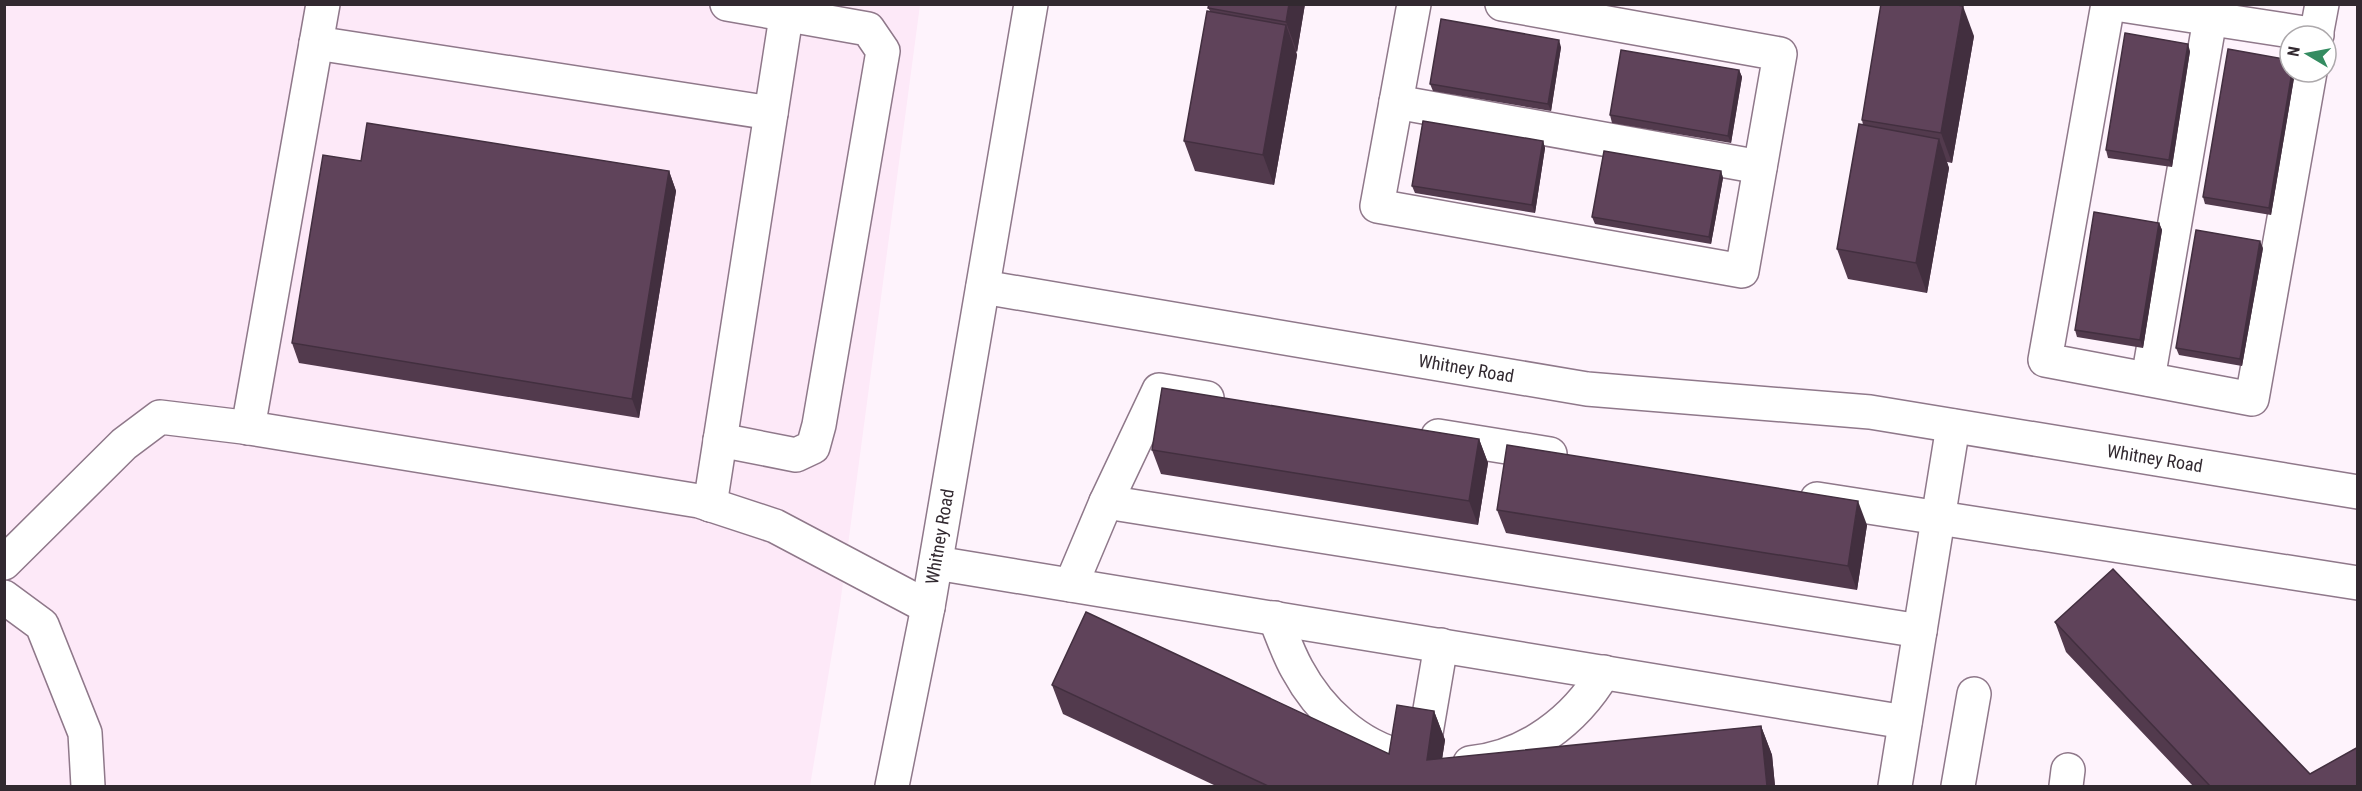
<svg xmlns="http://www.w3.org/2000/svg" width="2362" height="791" font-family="'Roboto Condensed',sans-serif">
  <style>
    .built { fill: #fde9f8 }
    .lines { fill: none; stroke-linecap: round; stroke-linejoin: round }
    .minor-casing { stroke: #8f788a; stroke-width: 36 }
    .minor { stroke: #fff; stroke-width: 33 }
    .wall { fill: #523a4d }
    .shaded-wall { fill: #422f3f }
    .building { fill: #5f435a; stroke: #422f3f; stroke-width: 1.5 }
    .labels { text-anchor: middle; stroke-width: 6; stroke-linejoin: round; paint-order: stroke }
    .street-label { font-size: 18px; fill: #322930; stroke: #fff }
  </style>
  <rect width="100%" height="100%" fill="#fef3fc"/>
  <polygon class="built" points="5,5 920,5 840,605 810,786 5,786"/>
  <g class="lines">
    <g class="minor-casing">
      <g id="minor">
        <polyline points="1414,4 1377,206 1742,271 1780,54 1502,4"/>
        <polyline points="2108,4 2045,360 2252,399 2310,72"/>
        <polyline points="2115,4 2317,35"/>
        <polyline points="2316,36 2322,4"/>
        <polyline points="316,43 771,113"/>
        <polyline points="1396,102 1760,167"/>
        <path id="s1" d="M983,287L1587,389L1870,412L2358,492"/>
        <polyline points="2148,379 2210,19"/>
        <polyline points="248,428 323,4"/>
        <polyline points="1438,436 1550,454"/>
        <polyline points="720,440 796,455 813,447 819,425 883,51 868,29 727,4"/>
        <polyline points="1817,499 2358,583"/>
        <polyline points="1106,502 1920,631"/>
        <polyline points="710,505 788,4"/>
        <polyline points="4,563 124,444 160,417 243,427 699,501 775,526 928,607"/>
        <polyline points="936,563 1905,722"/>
        <polyline points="1071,585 1106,502 1159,390 1207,398"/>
        <polyline points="4,597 42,625 85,733 88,786"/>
        <path d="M1275,618C1282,635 1288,653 1297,669C1319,710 1358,747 1404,757"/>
        <polyline points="1426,733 1441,645"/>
        <path d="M1470,763C1527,757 1575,721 1604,672"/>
        <path id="s2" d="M892,786L928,607L1031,4"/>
        <polyline points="1895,786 1953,426"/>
        <polyline points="1958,786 1974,694"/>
        <polyline points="2066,786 2068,770"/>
      </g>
    </g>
    <use href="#minor" class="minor"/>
  </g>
  <g class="wall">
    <polygon points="1209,4 1305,4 1297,52 1296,51 1297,55 1274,185 1195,171 1184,141 1210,11 1208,8"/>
    <polygon points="1974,36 1952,163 1947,162 1949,168 1927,293 1848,279 1837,249 1863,125 1862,120"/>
    <polygon points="1561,47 1551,111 1433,91 1430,84"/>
    <polygon points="2190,51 2172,167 2108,158 2106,150"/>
    <polygon points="1739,70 1742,77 1731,143 1612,123 1610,115"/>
    <polygon points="2290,72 2295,72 2271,215 2205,204 2203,197"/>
    <polygon points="1543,141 1545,148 1535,213 1415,193 1412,186"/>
    <polygon points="361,161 669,171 676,191 639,418 299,363 292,343"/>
    <polygon points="1721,171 1723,178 1711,244 1595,224 1592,217"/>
    <polygon points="2159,223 2162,230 2143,348 2077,337 2075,330"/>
    <polygon points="2263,248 2242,366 2179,355 2176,348"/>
    <polygon points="1479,439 1488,463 1478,525 1161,474 1152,450"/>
    <polygon points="1497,510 1867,525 1857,590 1506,533"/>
    <polygon points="2055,622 2310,774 2358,786 2193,786 2066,652"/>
    <polygon points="1052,685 1389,754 1434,711 1445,740 1442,759 1761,726 1772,755 1775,786 1216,786 1063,714"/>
  </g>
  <g class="shaded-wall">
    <polygon points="1289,4 1305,4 1297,52 1286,22"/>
    <polygon points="1963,6 1974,36 1952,163 1941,133"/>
    <polygon points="1286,25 1297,55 1274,185 1263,155"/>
    <polygon points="1559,40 1561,47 1551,111 1548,104"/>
    <polygon points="2188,44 2190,51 2172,167 2169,160"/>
    <polygon points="1739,70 1742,77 1731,143 1728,136"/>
    <polygon points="2292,72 2295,72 2271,215 2269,208"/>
    <polygon points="1939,139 1949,168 1927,293 1916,263"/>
    <polygon points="1543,141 1545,148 1535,213 1532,205"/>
    <polygon points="669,171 676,191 639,418 632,399"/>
    <polygon points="1721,171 1723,178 1711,244 1709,237"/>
    <polygon points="2159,223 2162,230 2143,348 2140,340"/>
    <polygon points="2260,241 2263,248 2242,366 2240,359"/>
    <polygon points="1479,439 1488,463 1478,525 1469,501"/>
    <polygon points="1858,501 1867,525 1857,590 1848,566"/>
    <polygon points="1434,711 1445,740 1438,786 1427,760"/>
    <polygon points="1761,726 1772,755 1775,786 1767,786"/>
  </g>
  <g class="building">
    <polygon points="1209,4 1289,4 1286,22 1208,8"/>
    <polygon points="1881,4 1952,4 1963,6 1941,133 1862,120"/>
    <polygon points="1207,11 1286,25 1263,155 1184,141"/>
    <polygon points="1441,19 1559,40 1548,104 1430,84"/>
    <polygon points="2125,33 2188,44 2169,160 2106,150"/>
    <polygon points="2228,49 2290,60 2290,72 2292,72 2269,208 2203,197"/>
    <polygon points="1621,50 1739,70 1728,136 1610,115"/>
    <polygon points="1423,121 1543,141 1532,205 1412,186"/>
    <polygon points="367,123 669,171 632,399 292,343 323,155 361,161"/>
    <polygon points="1859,124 1939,139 1916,263 1837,249"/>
    <polygon points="1604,151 1721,171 1709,237 1592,217"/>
    <polygon points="2094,212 2159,223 2140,340 2075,330"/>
    <polygon points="2196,230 2260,241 2240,359 2176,348"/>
    <polygon points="1162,388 1479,439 1469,501 1152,450"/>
    <polygon points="1507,445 1858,501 1848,566 1497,510"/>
    <polygon points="2113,569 2310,774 2358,747 2358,786 2210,786 2055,622"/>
    <polygon points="1086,612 1389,754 1397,705 1434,711 1427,760 1761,726 1767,786 1268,786 1052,685"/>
  </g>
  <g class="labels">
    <g class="street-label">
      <text dy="6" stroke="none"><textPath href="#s1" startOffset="490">Whitney Road</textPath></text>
      <text dy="6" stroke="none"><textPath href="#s1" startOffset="1185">Whitney Road</textPath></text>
      <text dy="6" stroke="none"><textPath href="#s2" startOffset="254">Whitney Road</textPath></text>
    </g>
  </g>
  <rect width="2362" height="791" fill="none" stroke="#322930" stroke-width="12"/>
  <g transform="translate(2308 54) rotate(280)"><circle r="28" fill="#ffffff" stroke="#ada9ac" stroke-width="1.5"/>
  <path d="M0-4.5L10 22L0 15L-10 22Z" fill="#348c61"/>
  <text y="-9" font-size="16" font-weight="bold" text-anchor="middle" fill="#322930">N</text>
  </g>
</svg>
